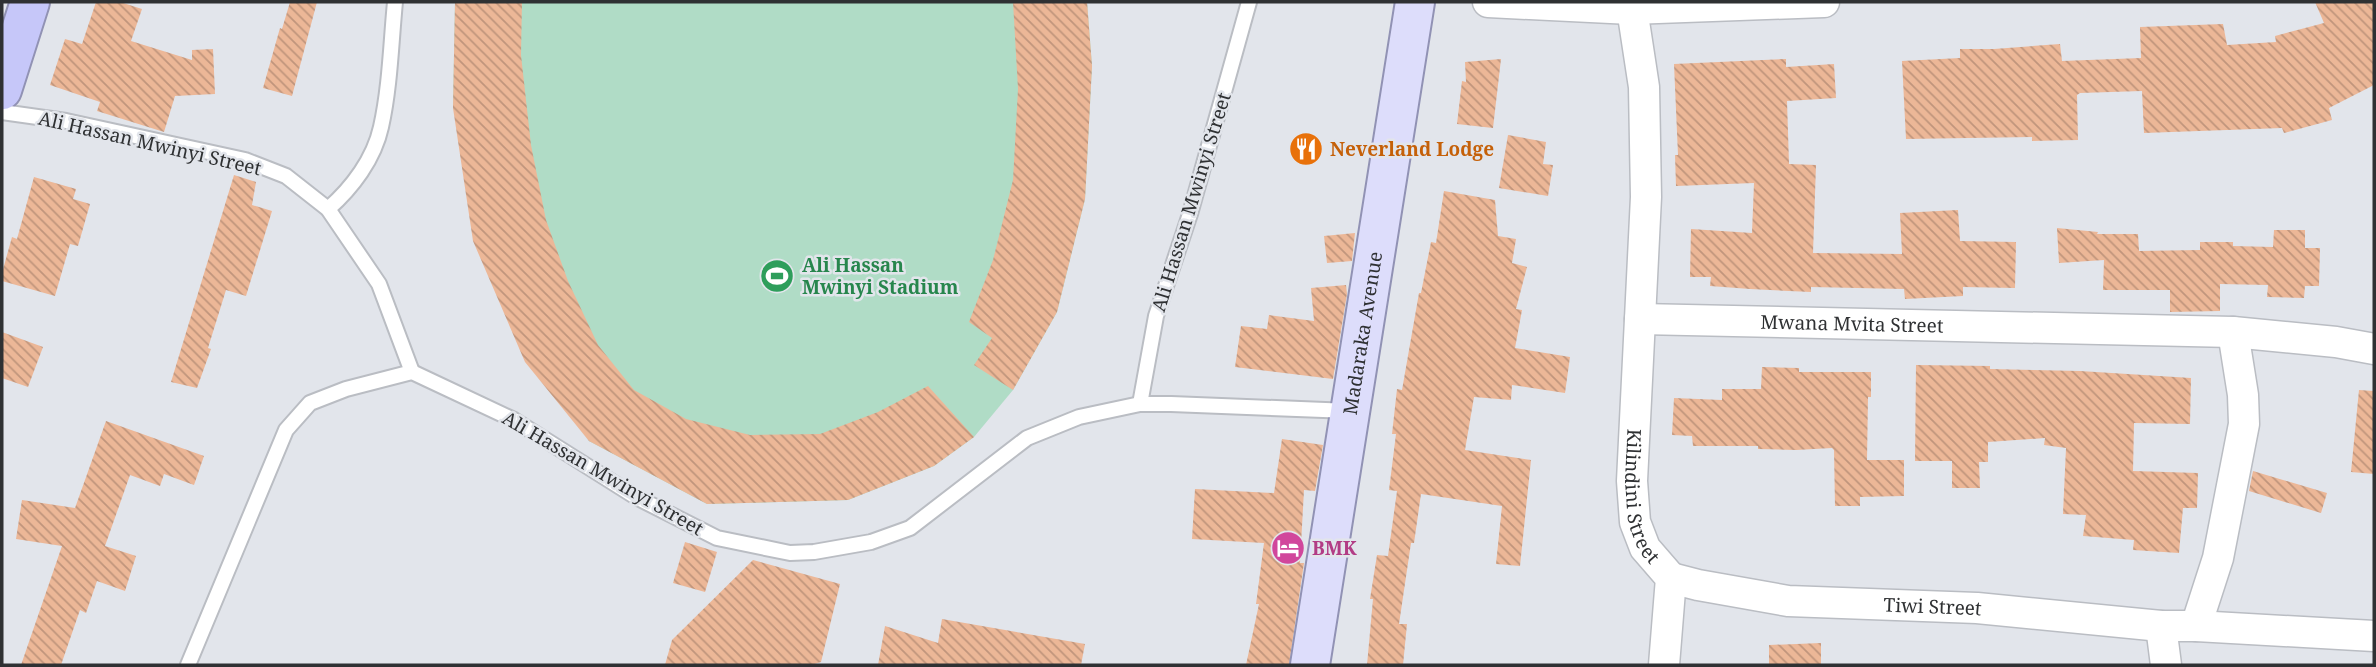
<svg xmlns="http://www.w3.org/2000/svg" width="2376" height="667" font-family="'Noto Serif',serif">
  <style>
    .garden { fill: #b0dcc6 }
    .building { fill: url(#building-back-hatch) }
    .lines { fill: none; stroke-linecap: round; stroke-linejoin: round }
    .lane-casing { stroke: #babdc3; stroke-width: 18 }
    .street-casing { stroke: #babdc3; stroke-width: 33 }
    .primary-casing { stroke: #9192b4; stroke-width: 42 }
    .highway-casing { stroke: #9192b4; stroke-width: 42 }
    .lane { stroke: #fff; stroke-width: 14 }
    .street { stroke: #fff; stroke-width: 30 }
    .primary { stroke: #ddddfb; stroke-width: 38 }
    .highway { stroke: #c6c7f9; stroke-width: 38 }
    .labels { text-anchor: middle; stroke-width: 5; stroke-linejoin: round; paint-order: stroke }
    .street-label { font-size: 19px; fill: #2f3133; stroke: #e2e5eb }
    .food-label { font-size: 19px; font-weight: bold; fill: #c56008; stroke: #e2e5eb; text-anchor: start }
    .leisure-label { font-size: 19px; font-weight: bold; fill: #27864d; stroke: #e2e5eb; text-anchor: start }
    .hotel-label { font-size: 19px; font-weight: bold; fill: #b23c85; stroke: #e2e5eb; text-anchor: start }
  </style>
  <defs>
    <pattern id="building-back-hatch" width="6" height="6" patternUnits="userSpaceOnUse" patternTransform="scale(1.75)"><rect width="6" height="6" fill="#ecb797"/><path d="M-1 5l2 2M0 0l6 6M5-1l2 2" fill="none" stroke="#c0957c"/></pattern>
  </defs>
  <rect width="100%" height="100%" fill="#e2e5eb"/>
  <polygon class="garden" points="455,2 1087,2 1092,66 1085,199 1057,312 1013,390 974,437 934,466 848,500 707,504 589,441 453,108"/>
  <g class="building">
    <polygon points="96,2 120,2 142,9 131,41 192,60 192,50 213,49 215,94 175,96 164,132 97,111 100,102 50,85 65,39 82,44"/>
    <polygon points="290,2 317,2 292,96 263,88 280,28 282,29"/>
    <polygon points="455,2 522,2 521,55 531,145 546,220 568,281 598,345 634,390 686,419 750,435 820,434 878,412 928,386 974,437 934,466 848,500 707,504 589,441 525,362 473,241 453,108"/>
    <polygon points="1013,2 1087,2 1092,66 1085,199 1057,312 1013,390 974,365 992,338 969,322 993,260 1013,180 1018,89"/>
    <polygon points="2315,2 2374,2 2374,85 2329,108 2332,120 2284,133 2282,128 2144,133 2142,91 2080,93 2077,95 2078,140 2032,141 2032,137 1906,139 1902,61 1960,58 1960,49 1994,49 2060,44 2062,61 2141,58 2140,27 2223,24 2227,45 2276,42 2275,36 2324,23"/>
    <polygon points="1501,59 1493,128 1457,124 1462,81 1466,82 1465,62"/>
    <polygon points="1786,59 1786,67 1834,64 1836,98 1787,101 1789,164 1816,165 1813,253 1902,254 1900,213 1958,210 1960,241 2016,242 2015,288 1963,287 1963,296 1905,299 1904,289 1811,287 1811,292 1750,289 1710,286 1711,277 1690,277 1691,229 1752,233 1754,183 1676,186 1675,155 1678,155 1674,64"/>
    <polygon points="1508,135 1546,142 1543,164 1553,165 1548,196 1499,188"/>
    <polygon points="234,175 256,182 252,205 272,211 246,296 226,290 208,348 211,349 197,388 171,382"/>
    <polygon points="34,177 76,189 73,199 90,204 78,246 70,244 55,296 2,281 2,273 12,237 17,239"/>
    <polygon points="1444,191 1495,200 1498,236 1516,239 1512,263 1527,267 1516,309 1522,310 1515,348 1570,357 1565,393 1512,385 1511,400 1474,397 1465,450 1531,460 1520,566 1496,564 1502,506 1421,494 1414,543 1411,543 1399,624 1407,624 1403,665 1367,665 1373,599 1370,599 1377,555 1388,556 1397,491 1389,490 1396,434 1392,434 1397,389 1402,390 1419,293 1421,293 1431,242 1436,243"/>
    <polygon points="2057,228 2098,232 2097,234 2138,234 2139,251 2200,250 2200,242 2233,242 2233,246 2273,247 2274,230 2305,230 2305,248 2320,248 2319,286 2305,286 2304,298 2267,297 2268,285 2220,284 2220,311 2170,312 2170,290 2103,290 2104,260 2059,263"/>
    <polygon points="1355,233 1352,261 1327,263 1324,236"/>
    <polygon points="1346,285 1347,294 1333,379 1235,367 1241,326 1267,329 1269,315 1314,321 1311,288"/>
    <polygon points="2,332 43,347 28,387 2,378"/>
    <polygon points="1916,365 1990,366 1990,369 2080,371 2191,378 2190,424 2134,423 2133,471 2198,473 2197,508 2183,508 2179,553 2133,550 2134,540 2083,536 2086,515 2063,514 2066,448 2044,445 2045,438 1988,442 1988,462 1979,462 1980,488 1952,488 1952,461 1915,461"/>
    <polygon points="1762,367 1799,368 1799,372 1871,372 1871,397 1868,397 1867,460 1904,460 1904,496 1860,497 1860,506 1835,506 1834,450 1832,448 1796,450 1758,449 1758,446 1693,446 1692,436 1672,435 1674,398 1722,400 1722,389 1761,389"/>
    <polygon points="2359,390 2374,391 2374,474 2351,472"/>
    <polygon points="106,421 204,456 194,485 164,474 160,486 130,475 105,546 136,556 125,591 97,581 86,613 80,610 61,665 21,665 62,546 16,539 22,500 75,508"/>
    <polygon points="1282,439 1323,445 1315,491 1304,490 1300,563 1304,563 1289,665 1246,665 1259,604 1256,604 1264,543 1192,539 1195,489 1274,493"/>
    <polygon points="2253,471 2327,493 2321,513 2249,491"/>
    <polygon points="685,542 717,552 705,592 673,583"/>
    <polygon points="753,560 840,584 821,662 811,665 665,665 672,640"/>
    <polygon points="942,619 1085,644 1081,665 878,665 885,626 938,643"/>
    <polygon points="1821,643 1821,665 1769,665 1769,645"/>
  </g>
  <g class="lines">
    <g class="lane-casing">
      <g id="lane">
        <polyline points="2,112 66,121 245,160 286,176 328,209 379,284 412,372"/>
        <path d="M328,209C352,188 374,159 381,127C390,87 391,43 395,2"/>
        <polyline points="1140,404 1156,316 1190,214 1249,2"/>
        <polyline points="188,665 286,430 310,403 346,389 412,372 514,420 636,497 717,538 790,553 814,552 871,542 910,528 1027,438 1079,417 1140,404 1171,404 1350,411"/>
      </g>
    </g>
    <g class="street-casing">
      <g id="street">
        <polyline points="1488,2 1631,9 1824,2"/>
        <path id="s1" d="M1631,2L1644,87L1646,197L1632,481L1635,522L1645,548L1671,578L1664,665"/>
        <path id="s2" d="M1640,319L2233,332L2336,342L2374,349"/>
        <path id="s3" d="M1671,578L1698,585L1788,601L1977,608L2161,626H2196L2374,636"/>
        <polyline points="2161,626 2166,665"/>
        <polyline points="2196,626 2218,558 2244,424 2243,395 2233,332"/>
      </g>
    </g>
    <g class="primary-casing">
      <g id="primary">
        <path id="s4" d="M1310,665L1415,2"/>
      </g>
    </g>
    <g class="highway-casing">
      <polyline id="highway" points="2,90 30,2"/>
    </g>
    <use href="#lane" class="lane"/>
    <use href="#street" class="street"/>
    <use href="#primary" class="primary"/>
    <use href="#highway" class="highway"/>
  </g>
  <defs>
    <g id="restaurant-disc" transform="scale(1.75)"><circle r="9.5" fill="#e8710a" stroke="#e2e5eb"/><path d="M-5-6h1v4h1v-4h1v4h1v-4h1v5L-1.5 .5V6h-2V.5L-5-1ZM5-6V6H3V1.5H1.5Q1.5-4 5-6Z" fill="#fff"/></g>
    <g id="stadium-disc" transform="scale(1.75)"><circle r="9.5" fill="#2e9e5b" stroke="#e2e5eb"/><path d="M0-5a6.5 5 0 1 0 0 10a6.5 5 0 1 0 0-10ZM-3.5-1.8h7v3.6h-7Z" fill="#fff"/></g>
    <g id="hotel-disc" transform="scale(1.75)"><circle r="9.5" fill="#d1479c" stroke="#e2e5eb"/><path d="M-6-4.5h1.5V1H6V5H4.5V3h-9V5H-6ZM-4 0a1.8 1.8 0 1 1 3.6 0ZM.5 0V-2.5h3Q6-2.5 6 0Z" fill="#fff"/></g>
  </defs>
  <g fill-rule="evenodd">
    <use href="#restaurant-disc" x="1306" y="149"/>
    <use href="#stadium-disc" x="777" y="276"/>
    <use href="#hotel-disc" x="1288" y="548"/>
  </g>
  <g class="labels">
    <g class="street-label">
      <text transform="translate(150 143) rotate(13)" y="7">Ali Hassan Mwinyi Street</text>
      <text transform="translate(1191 202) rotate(-73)" y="7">Ali Hassan Mwinyi Street</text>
      <text dy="7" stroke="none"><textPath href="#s2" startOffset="212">Mwana Mvita Street</textPath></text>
      <text dy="7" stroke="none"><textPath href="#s4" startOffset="336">Madaraka Avenue</textPath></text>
      <text transform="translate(603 473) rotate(30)" y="7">Ali Hassan Mwinyi Street</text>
      <text dy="7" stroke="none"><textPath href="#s1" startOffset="497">Kilindini Street</textPath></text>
      <text dy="7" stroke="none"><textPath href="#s3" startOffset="264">Tiwi Street</textPath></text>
    </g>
    <g class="food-label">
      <text x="1330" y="156">Neverland Lodge</text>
    </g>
    <g class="leisure-label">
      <text x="802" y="272">Ali Hassan<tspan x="802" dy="22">Mwinyi Stadium</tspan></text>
    </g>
    <g class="hotel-label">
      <text x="1312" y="555">BMK</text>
    </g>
  </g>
  <rect width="2376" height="667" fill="none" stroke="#2f3133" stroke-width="7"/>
</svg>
